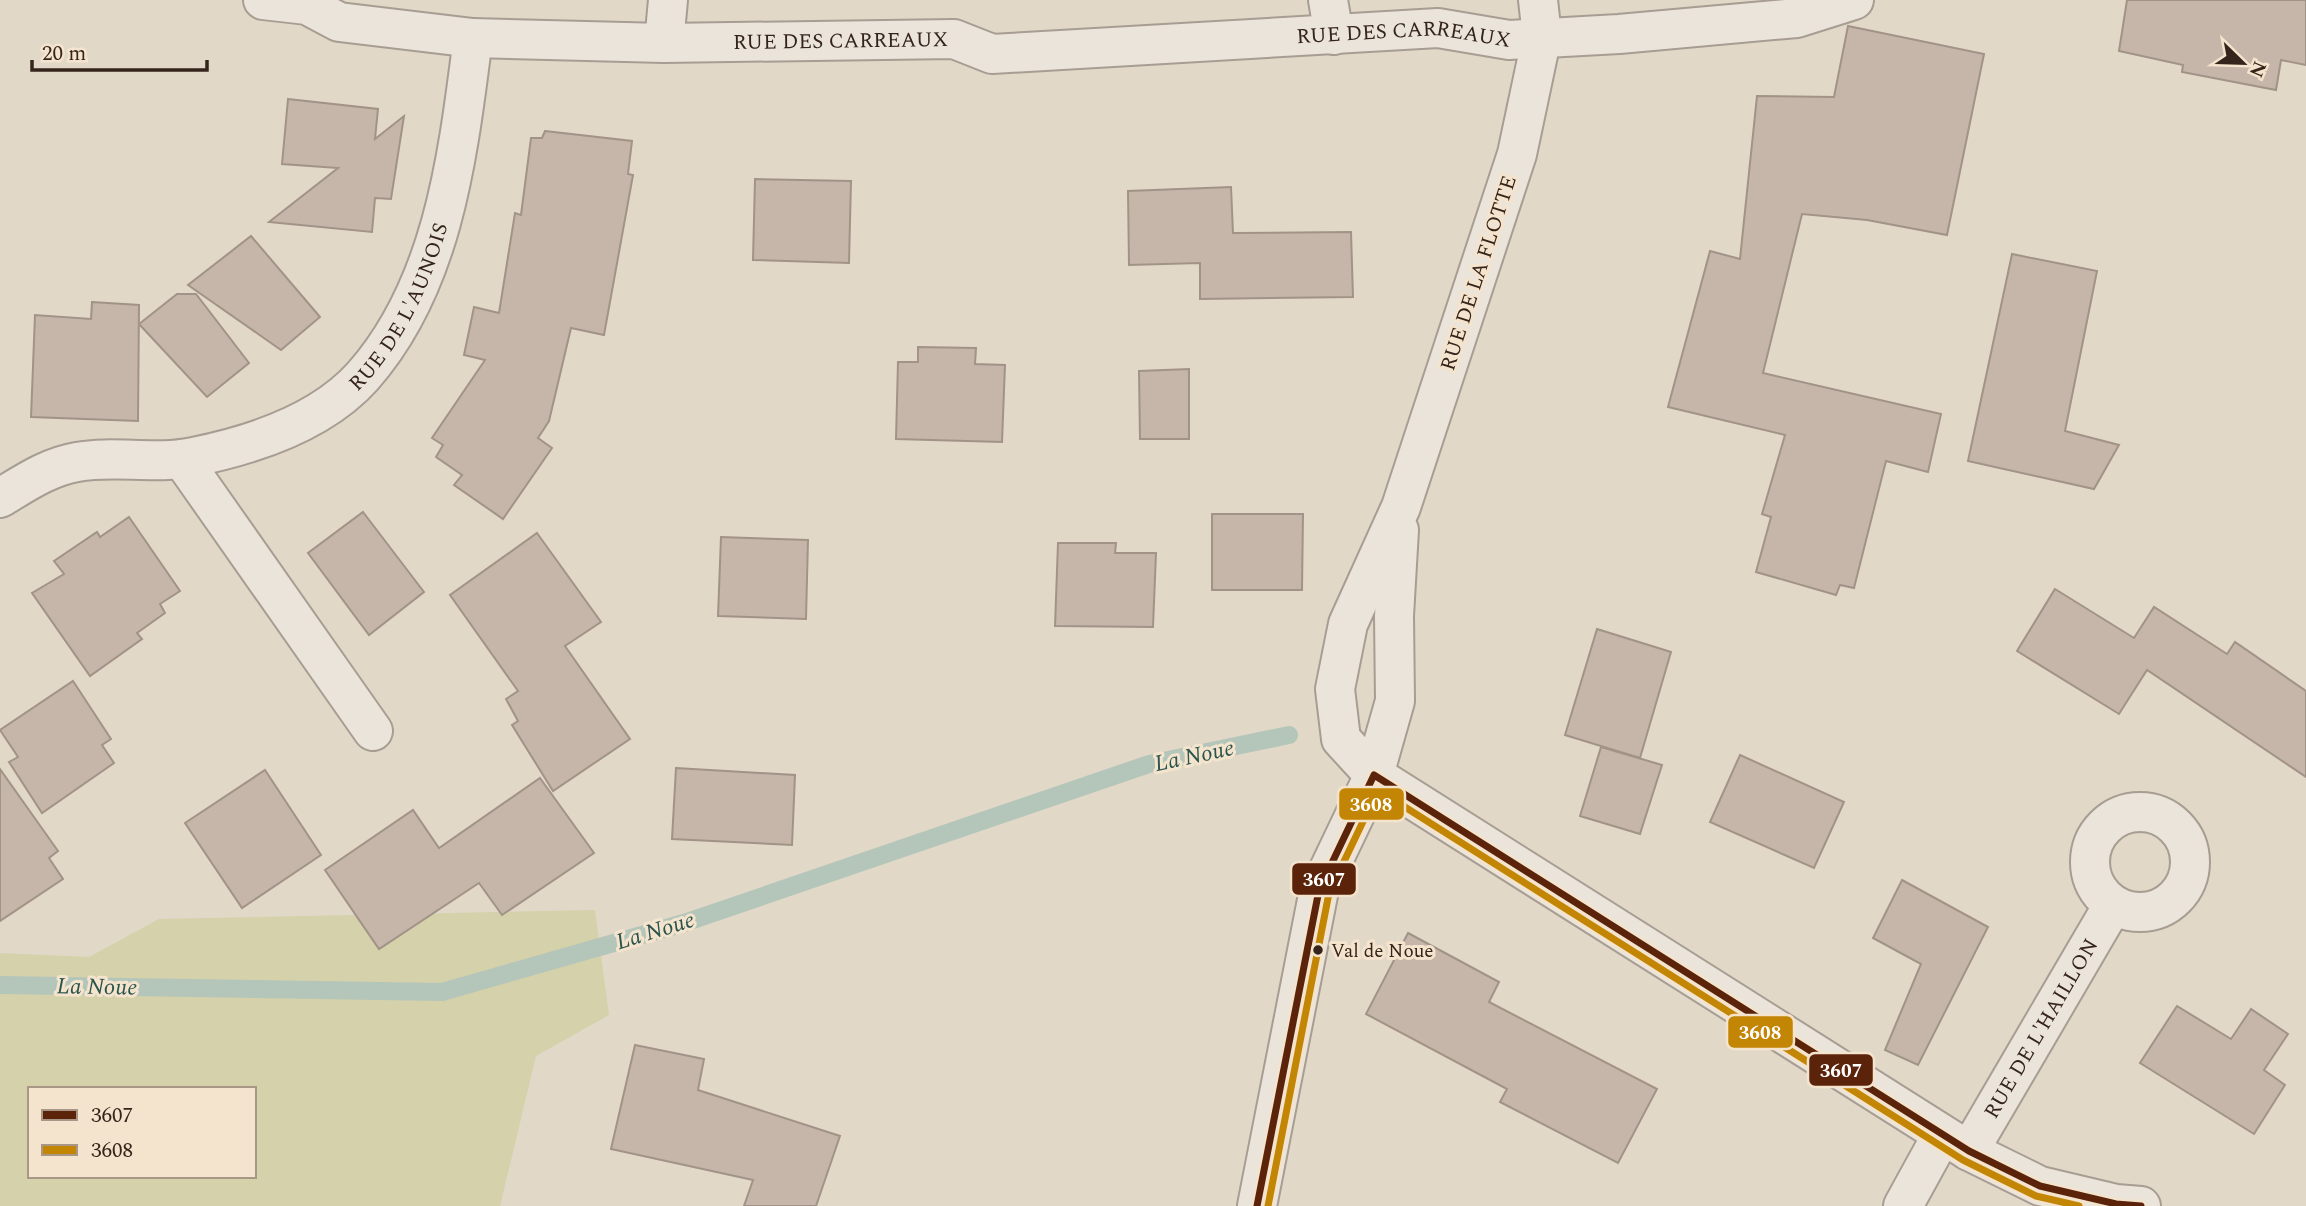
<svg xmlns="http://www.w3.org/2000/svg" width="2306" height="1206" font-family="Spectral,serif">
  <style>
    .green { fill: #d5d1aa; fill-rule: evenodd }
    .lines { fill: none; stroke-linecap: round; stroke-linejoin: round }
    .stream { stroke: #b4c6b9; stroke-width: 18 }
    .building { fill: #c6b5a9; stroke: #a29388; stroke-width: 2 }
    .minor-casing { stroke: #a79d92; stroke-width: 42 }
    .minor { stroke: #eae4db; stroke-width: 38 }
    .bus-1-casing { stroke: #f5e4cd; stroke-width: 12 }
    .bus-2-casing { stroke: #f5e4cd; stroke-width: 12 }
    .bus-1 { stroke: #5a230a; stroke-width: 7 }
    .bus-2 { stroke: #c38504; stroke-width: 7 }
    .bus-dot { fill: #35241b; stroke: #f5e4cd; stroke-width: 2.5 }
    .labels { text-anchor: middle; stroke-width: 6; stroke-linejoin: round; paint-order: stroke }
    .bus-label { font-size: 19px; fill: #35241b; stroke: #f5e4cd; text-anchor: start }
    .street-label { font-size: 21px; fill: #35241b; stroke: #f5e4cd }
    .water-label { font-size: 23px; font-style: italic; fill: #2a554d; stroke: #f5e4cd }
    .line-badge { stroke: #f5e4cd; stroke-width: 2.5 }
    .badge-label { font-size: 19px; text-anchor: middle; font-weight: bold; fill: #fff }
  </style>
  <rect width="100%" height="100%" fill="#e2d8c8"/>
  <path class="green" d="M595,910L609,1015L536,1056L500,1206H0V953L89,957L159,919ZM30,1089H254V1176H30Z"/>
  <g class="lines">
    <polyline class="stream" points="0,985 442,992 684,923 1149,764 1289,735"/>
  </g>
  <g class="building">
    <polygon points="2127,0 2306,0 2306,65 2281,60 2276,90 2182,72 2183,65 2119,51"/>
    <polygon points="1848,26 1984,54 1947,235 1867,220 1802,214 1763,373 1941,414 1928,472 1886,461 1854,588 1840,585 1836,595 1756,572 1771,517 1762,514 1785,435 1668,407 1710,251 1740,259 1757,96 1834,97"/>
    <polygon points="288,99 378,109 375,139 404,116 391,199 375,198 372,232 269,222 338,168 282,164"/>
    <polygon points="545,131 632,141 628,174 633,175 604,335 571,328 549,421 538,438 552,448 503,519 454,485 462,475 436,457 443,445 432,438 485,360 464,355 474,307 499,313 515,213 521,215 531,138 542,138"/>
    <polygon points="755,179 851,181 849,263 753,260"/>
    <polygon points="1231,187 1233,233 1351,232 1353,297 1200,299 1200,263 1129,265 1128,191"/>
    <polygon points="251,236 320,317 281,350 188,285"/>
    <polygon points="2012,254 2097,271 2065,431 2119,445 2094,489 1968,461"/>
    <polygon points="177,294 196,294 249,363 207,397 139,324"/>
    <polygon points="92,302 139,305 138,421 31,417 35,315 91,319"/>
    <polygon points="918,347 976,348 975,364 1005,365 1002,442 896,439 898,362 918,362"/>
    <polygon points="1189,369 1189,439 1140,439 1139,371"/>
    <polygon points="363,512 424,592 369,635 308,553"/>
    <polygon points="1212,514 1303,514 1302,590 1212,590"/>
    <polygon points="129,517 180,591 160,604 165,613 137,633 142,639 90,676 32,593 64,574 54,561 97,532 100,537"/>
    <polygon points="537,533 601,622 565,646 630,739 553,791 512,725 518,721 506,699 518,691 450,595"/>
    <polygon points="721,537 808,540 806,619 718,616"/>
    <polygon points="1058,543 1116,543 1115,553 1156,553 1153,627 1055,626"/>
    <polygon points="2055,589 2134,638 2154,607 2227,654 2235,642 2306,691 2306,777 2147,670 2119,714 2017,651"/>
    <polygon points="1597,629 1671,652 1640,758 1565,735"/>
    <polygon points="73,681 111,739 102,745 114,763 42,813 9,762 18,757 0,730"/>
    <polygon points="1601,747 1662,765 1640,834 1580,816"/>
    <polygon points="1740,755 1844,802 1814,868 1710,822"/>
    <polygon points="676,768 795,775 792,845 672,839"/>
    <polygon points="0,769 58,851 49,858 63,879 0,921"/>
    <polygon points="265,770 321,855 242,908 185,823"/>
    <polygon points="540,778 594,853 502,915 479,883 379,949 325,870 413,810 439,848"/>
    <polygon points="1902,880 1988,927 1918,1065 1885,1050 1921,964 1873,938"/>
    <polygon points="1408,933 1499,982 1489,1002 1657,1089 1618,1163 1500,1102 1507,1089 1366,1014"/>
    <polygon points="2177,1006 2231,1039 2251,1009 2288,1034 2264,1070 2285,1085 2254,1134 2140,1063"/>
    <polygon points="635,1045 704,1059 698,1090 840,1136 816,1206 744,1206 753,1180 611,1149"/>
  </g>
  <g class="lines">
    <g class="minor-casing">
      <g id="minor">
        <path id="s1" d="M263,0L307,5L339,22L473,38L664,43L954,39L992,54L1438,28L1509,40L1619,34L1797,18L1854,0"/>
        <polyline points="1328,0 1334,35"/>
        <polyline points="1538,0 1542,36 1517,154 1401,507 1348,624 1335,689 1341,739 1374,775 1969,1151 2040,1186 2116,1204 2141,1206"/>
        <polyline points="664,43 668,0"/>
        <polyline points="182,459 373,731"/>
        <path id="s2" d="M0,498C25,483 48,467 77,462C114,455 155,465 193,457C253,445 321,423 363,376C444,284 458,154 473,38"/>
        <circle cx="2140" cy="862" r="50"/>
        <path id="s3" d="M1969,1151L2113,905"/>
        <polyline points="1257,1206 1319,890 1374,775 1395,701 1394,616 1399,530"/>
        <polyline points="1903,1206 1942,1135"/>
      </g>
    </g>
    <use href="#minor" class="minor"/>
    <g class="bus-1-casing">
      <polyline id="bus-1" points="1257,1206 1319,890 1374,775 1969,1151 2040,1186 2116,1204 2141,1206"/>
    </g>
    <g class="bus-2-casing">
      <polyline id="bus-2" points="1268,1206 1329,893 1378,790 1963,1160 2036,1196 2079,1206"/>
    </g>
    <use href="#bus-1" class="bus-1"/>
    <use href="#bus-2" class="bus-2"/>
  </g>
  <circle class="bus-dot" cx="1318" cy="950" r="6"/>
  <g class="labels">
    <g class="bus-label">
      <text x="1331" y="957">Val de Noue</text>
    </g>
    <g class="street-label">
      <text dy="7" stroke="none"><textPath href="#s1" startOffset="1150">RUE DES CARREAUX</textPath></text>
      <text dy="7" stroke="none"><textPath href="#s1" startOffset="583">RUE DES CARREAUX</textPath></text>
      <text transform="translate(1478 273) rotate(-72)" y="7">RUE DE LA FLOTTE</text>
      <text dy="7" stroke="none"><textPath href="#s2" startOffset="472">RUE DE L'AUNOIS</textPath></text>
      <text dy="7" stroke="none"><textPath href="#s3" startOffset="142">RUE DE L'HAILLON</textPath></text>
    </g>
    <g class="water-label">
      <text transform="translate(1194 755) rotate(-12)" y="8">La Noue</text>
      <text transform="translate(655 930) rotate(-17)" y="8">La Noue</text>
      <text transform="translate(97 986) rotate(1)" y="8">La Noue</text>
    </g>
  </g>
  <g class="line-badge">
    <rect x="1338" y="787" width="67" height="34" rx="7" fill="#c38504"/>
    <rect x="1291" y="862" width="66" height="34" rx="7" fill="#5a230a"/>
    <rect x="1727" y="1015" width="67" height="34" rx="7" fill="#c38504"/>
    <rect x="1808" y="1053" width="66" height="34" rx="7" fill="#5a230a"/>
  </g>
  <g class="badge-label">
    <text x="1371" y="811">3608</text>
    <text x="1324" y="886">3607</text>
    <text x="1760" y="1039">3608</text>
    <text x="1841" y="1077">3607</text>
  </g>
  <rect x="28" y="1087" width="228" height="91" fill="#f5e4cd" stroke="#a89786" stroke-width="2"/>
  <rect x="42" y="1110" width="35" height="10" fill="#5a230a" stroke="#a89786" stroke-width="2"/>
  <text x="91" y="1122" font-size="21" fill="#35241b">3607</text>
  <rect x="42" y="1145" width="35" height="10" fill="#c38504" stroke="#a89786" stroke-width="2"/>
  <text x="91" y="1157" font-size="21" fill="#35241b">3608</text>
  <g transform="translate(2243 63) rotate(113)" stroke="#f5e4cd" stroke-width="5" paint-order="stroke">
  <path d="M0-5L12 26L0 18L-12 26Z" fill="#35241b"/>
  <text y="-10" font-size="19" font-weight="bold" text-anchor="middle" fill="#35241b">N</text>
  </g>
  <path d="M32 60v10h175v-10" fill="none" stroke="#35241b" stroke-width="3.5"/>
  <text x="42" y="60" font-size="21" fill="#35241b" stroke="#f5e4cd" stroke-width="5" paint-order="stroke">20 m</text>
</svg>
